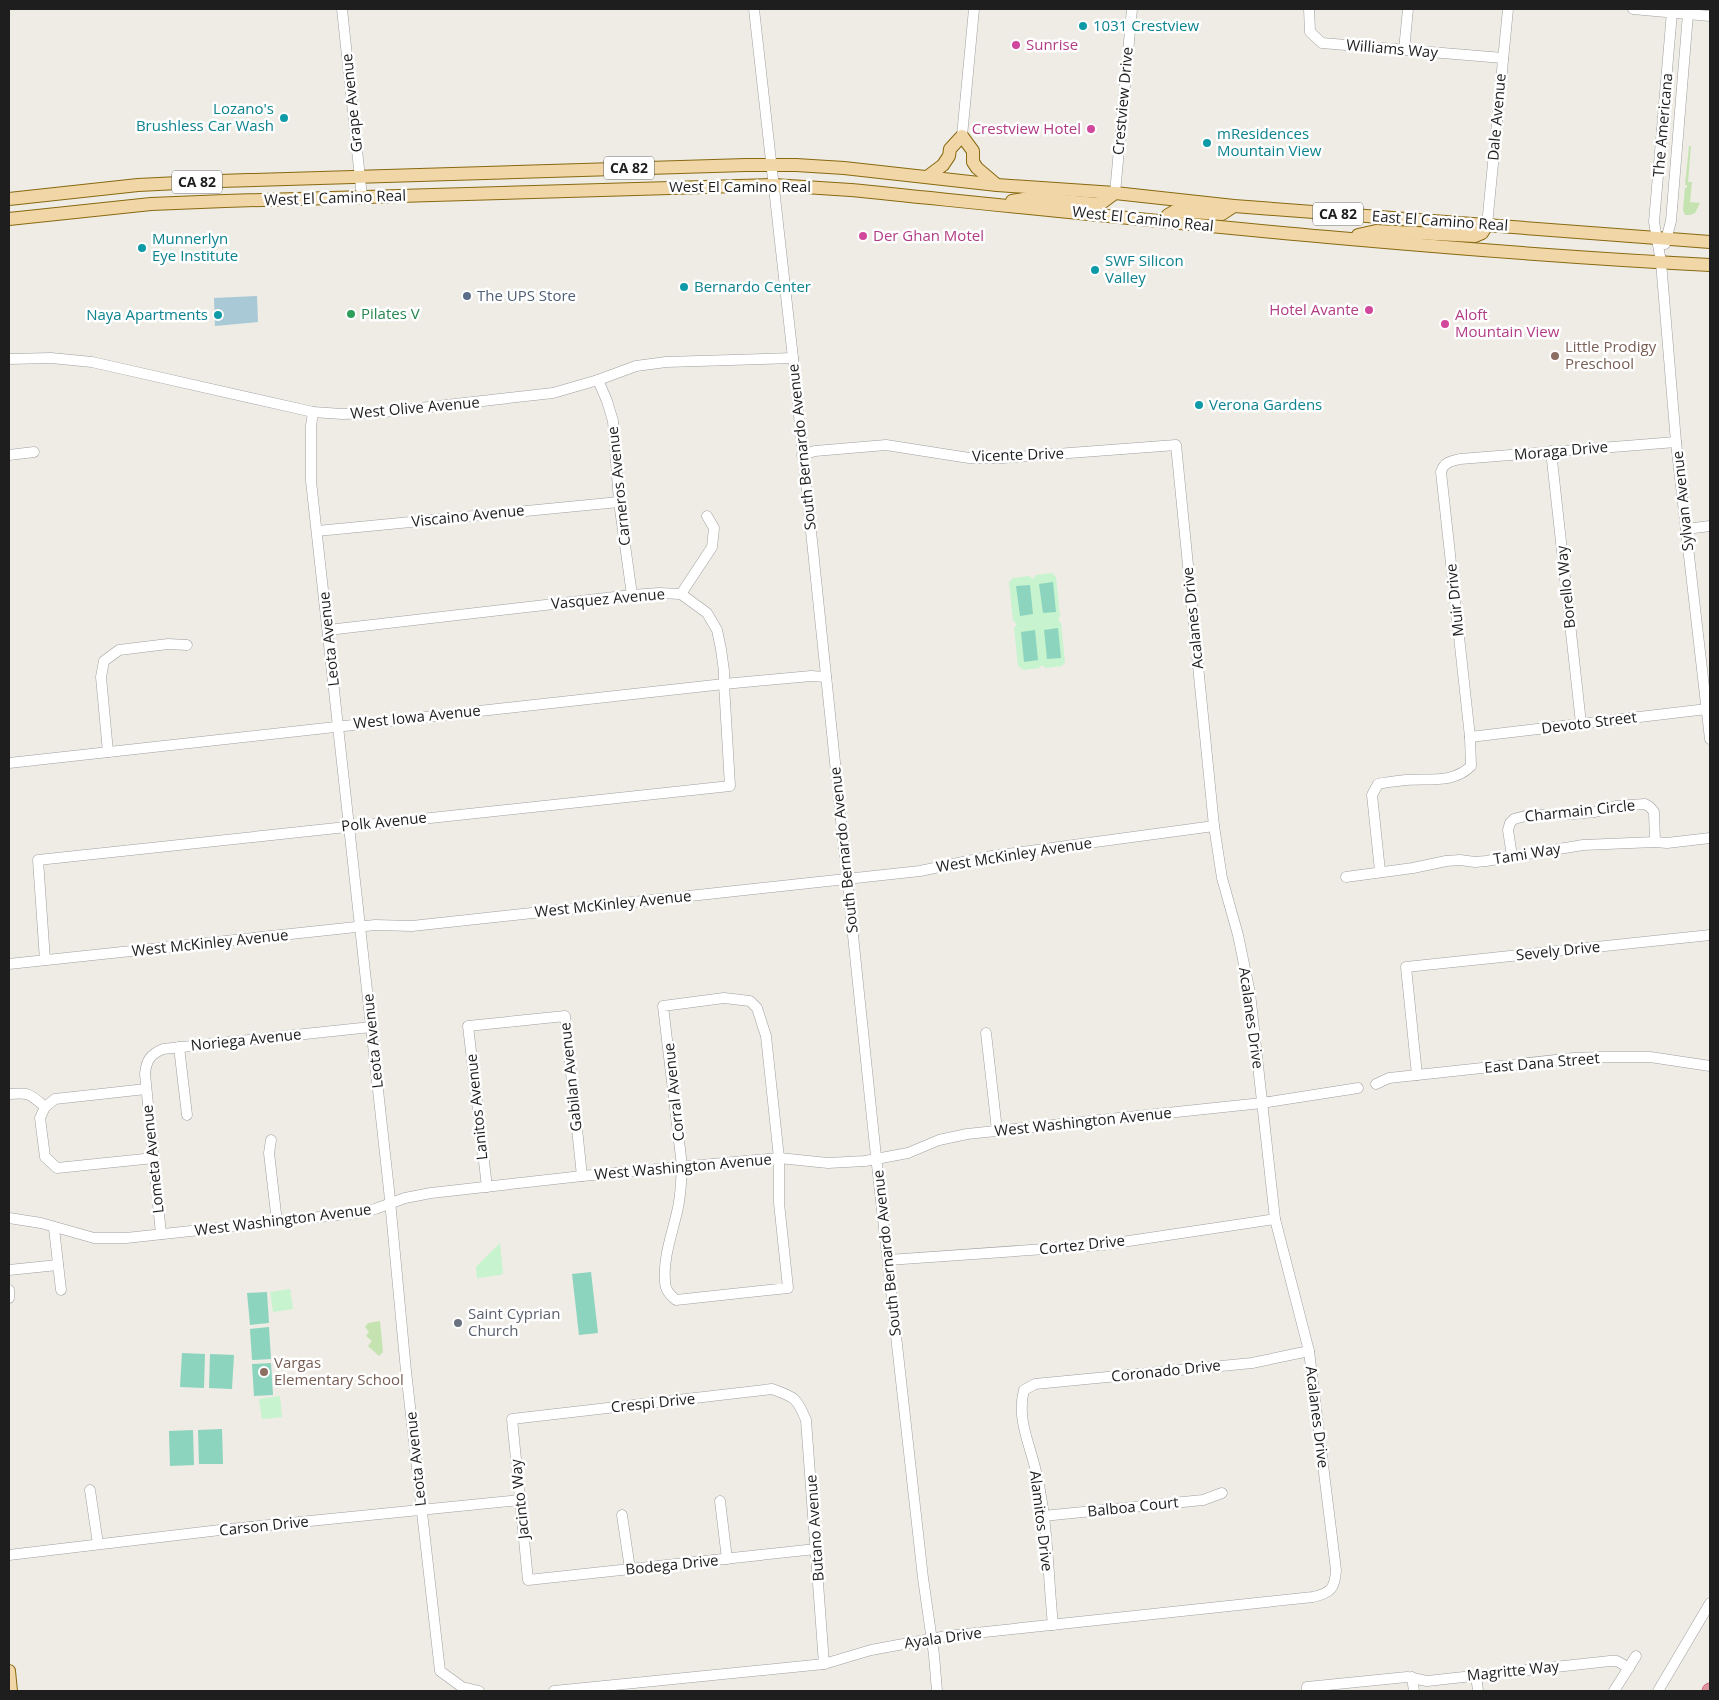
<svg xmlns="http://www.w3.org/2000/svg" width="1719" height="1700" font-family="'Open Sans',sans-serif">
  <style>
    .grass { fill: #c5e3b1 }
    .park { fill: #c7f3ce }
    .pitch { fill: #8cd4be }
    .water { fill: #aac9d7 }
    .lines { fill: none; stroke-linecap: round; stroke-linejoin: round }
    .minor-casing { stroke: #9f9f9f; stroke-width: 11 }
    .major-casing { stroke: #886910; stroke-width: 14 }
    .highway-casing { stroke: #c7385e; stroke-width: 15 }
    .minor { stroke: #fff; stroke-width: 10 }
    .major { stroke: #f1d7a7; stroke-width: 12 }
    .highway { stroke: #dd959d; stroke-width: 14 }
    .culture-dot { fill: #0f9aa8; stroke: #fff; stroke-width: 2 }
    .hotel-dot { fill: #d1479c; stroke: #fff; stroke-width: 2 }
    .service-dot { fill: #5c6f8a; stroke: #fff; stroke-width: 2 }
    .leisure-dot { fill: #2e9e5b; stroke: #fff; stroke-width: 2 }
    .education-dot { fill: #8d6e63; stroke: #fff; stroke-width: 2 }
    .worship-dot { fill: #6b7280; stroke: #fff; stroke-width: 2 }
    .labels { text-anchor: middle; stroke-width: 5; stroke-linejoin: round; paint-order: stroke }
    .shield { fill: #fff; stroke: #626262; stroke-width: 1 }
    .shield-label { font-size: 14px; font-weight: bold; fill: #1e1e1e }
    .culture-label { font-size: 15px; fill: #0d838f; stroke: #fff; text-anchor: start }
    .hotel-label { font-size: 15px; fill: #b23c85; stroke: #fff; text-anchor: start }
    .street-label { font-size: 15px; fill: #1e1e1e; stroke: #fff }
    .service-label { font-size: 15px; fill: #4e5e75; stroke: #fff; text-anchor: start }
    .leisure-label { font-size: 15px; fill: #27864d; stroke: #fff; text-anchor: start }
    .education-label { font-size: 15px; fill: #785e54; stroke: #fff; text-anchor: start }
    .worship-label { font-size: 15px; fill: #5b616d; stroke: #fff; text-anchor: start }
  </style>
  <rect width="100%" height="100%" fill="#eeece5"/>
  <g class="grass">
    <polygon points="1689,146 1691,146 1688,182 1692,182 1690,202 1700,203 1695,213 1690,215 1685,215 1683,210 1685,188 1687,188 1687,185 1685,185"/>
    <polygon points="380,1321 383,1352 379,1356 368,1346 372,1341 366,1336 369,1332 365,1327 368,1323"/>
  </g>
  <g class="park">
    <polygon points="1052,573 1056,577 1060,616 1058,620 1061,623 1065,662 1062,666 1046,668 1042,665 1039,668 1024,670 1018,666 1014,628 1017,624 1013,621 1009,582 1013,578 1029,576 1033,579 1036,575"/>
    <polygon points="500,1243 503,1273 501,1275 477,1278 476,1267"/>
    <polygon points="290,1289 293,1309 273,1312 270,1292"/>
    <polygon points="280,1396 282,1417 262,1419 259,1399"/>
  </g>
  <g class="pitch">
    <polygon points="1053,582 1056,612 1043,613 1039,584"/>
    <polygon points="1030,585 1033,614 1020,616 1016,586"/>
    <polygon points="1058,628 1061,658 1047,659 1044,630"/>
    <polygon points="1035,630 1038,660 1024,662 1021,632"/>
    <polygon points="591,1272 598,1333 579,1335 572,1274"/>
    <polygon points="267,1292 269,1323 250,1325 247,1293"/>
    <polygon points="269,1327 271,1359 252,1360 250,1329"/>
    <polygon points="182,1353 205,1354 204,1388 180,1387"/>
    <polygon points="210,1354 234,1355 232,1389 209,1388"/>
    <polygon points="271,1363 273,1395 254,1396 252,1364"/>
    <polygon points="222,1429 223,1464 199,1464 198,1430"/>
    <polygon points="193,1430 194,1465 170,1466 169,1431"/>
  </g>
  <polygon class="water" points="257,296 258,322 215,326 214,298"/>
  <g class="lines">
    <g class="minor-casing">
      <g id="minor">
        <polyline points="342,9 362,197"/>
        <polyline points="754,9 793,358 875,1147 923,1578 934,1655 937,1691"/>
        <polyline points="1309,9 1310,32 1322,43 1503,58"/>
        <polyline points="1633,9 1710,16"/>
        <polyline points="1672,12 1654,222 1661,262 1676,442 1710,739"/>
        <polyline points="1404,50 1408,9"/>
        <polyline points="962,136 974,9"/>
        <polyline points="1115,193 1132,9"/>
        <polyline points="1487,225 1508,9"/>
        <polyline points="1665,244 1671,221 1688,14"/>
        <polyline points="9,359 51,358 92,362 313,412 342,414 376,413 553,393 598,380 636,366 666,362 793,358"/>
        <polyline points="598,380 607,401 613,421 619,502 632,595"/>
        <polyline points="313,412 311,426 311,481 389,1190 406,1371 440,1671 462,1687 479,1691"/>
        <polyline points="1551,451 1581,723"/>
        <polyline points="9,455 34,452"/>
        <polyline points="1686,529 1710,526"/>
        <polyline points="317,531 619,502"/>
        <polyline points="681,594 712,547 714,528 707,516"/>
        <polyline points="1470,737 1707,709"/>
        <polyline points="108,752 101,677 104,661 119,650 168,644 187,645"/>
        <polyline points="9,763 724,684 811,676 826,677"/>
        <polyline points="1512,856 1508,830 1510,823 1514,819 1529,815 1573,814 1595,812 1616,806 1645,804 1650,807 1654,812 1655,842"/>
        <path d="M1380,871L1372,795L1378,784C1387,782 1397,781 1406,780C1428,778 1453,784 1471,766L1470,737L1441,472C1444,462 1451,461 1460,459L1676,442"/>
        <polyline points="1346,877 1413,868 1446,861 1460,860 1475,862 1486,861 1583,845 1655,842 1667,843 1710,838"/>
        <polyline points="45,960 38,860 730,786 724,684 724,671 721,649 717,630 707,613 681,594 659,593 632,595 328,630"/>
        <polyline points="9,964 375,925 412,926 920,871 992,856 1214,826"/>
        <path d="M724,998L750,1001L757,1008L766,1036L779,1158V1203L788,1288L676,1300C670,1295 665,1290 665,1281C663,1258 672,1234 677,1212C681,1197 681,1182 682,1166L663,1006Z"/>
        <polyline points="986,1033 997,1130"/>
        <polyline points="179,1047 187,1115"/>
        <polyline points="1417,1075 1406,967 1710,935"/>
        <polyline points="1376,1084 1389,1078 1574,1058 1602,1057 1650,1057 1710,1066"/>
        <polyline points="146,1089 55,1099 45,1107 40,1118 45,1157 57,1168 154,1158"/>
        <path d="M9,1094C29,1092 30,1094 45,1107"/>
        <polyline points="271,1140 269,1153 277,1222"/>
        <polyline points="487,1187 468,1026 565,1016 582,1176"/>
        <polyline points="9,1218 41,1223 94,1238 126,1238 357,1213 375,1209 405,1198 431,1193 582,1176 779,1158 828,1163 865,1161 908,1153 939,1140 967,1134 1262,1103 1358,1088"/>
        <polyline points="54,1228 61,1290"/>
        <path d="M161,1234L145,1074C146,1060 151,1054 163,1049L371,1027"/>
        <polyline points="888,1260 1102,1245 1275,1219"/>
        <polyline points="9,1270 58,1265"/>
        <polyline points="9,1290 9,1298"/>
        <polyline points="90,1490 98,1544"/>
        <polyline points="720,1501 727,1559"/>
        <polyline points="622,1515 630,1569"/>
        <polyline points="1043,1516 1203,1500 1222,1493"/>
        <path d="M816,1549L528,1580L512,1419L772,1389C795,1397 797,1398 806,1420L824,1664"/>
        <polyline points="9,1555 220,1530 520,1500"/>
        <path d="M1053,1625C1048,1576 1048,1524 1037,1476C1031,1446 1016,1420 1024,1390L1035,1384L1252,1363L1309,1351"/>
        <polyline points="1476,1675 1478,1691"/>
        <polyline points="1412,1677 1414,1691"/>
        <path d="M554,1691L824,1664L871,1650L947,1636L1313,1597C1331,1593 1335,1588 1336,1570L1309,1351L1275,1219L1250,993L1238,935L1222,878L1214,826L1176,445L1002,458H969L886,445L815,451L802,455"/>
        <polyline points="1307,1691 1307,1687 1407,1677 1427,1681 1610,1661 1617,1661 1629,1668"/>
        <polyline points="1614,1691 1636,1656"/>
        <polyline points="1658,1691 1710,1603"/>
      </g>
    </g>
    <g class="major-casing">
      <g id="major">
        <polyline points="927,177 943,165 949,156 950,149 962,136 973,151 973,162 977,168 997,185"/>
        <polyline points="9,199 138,185 219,181 746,165 796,165 844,168 997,185 1115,193 1234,206 1710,242"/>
        <polyline points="1012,201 1029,198 1097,204 1103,202 1115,193"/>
        <path d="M9,219L151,204L225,201L773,185L851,190C1137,219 1423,250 1710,265"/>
        <polyline points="1163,221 1168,215 1175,211 1222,214 1234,206"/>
        <polyline points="1358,235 1376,231 1475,236 1482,233 1487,225"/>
        <polyline points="9,1671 11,1691"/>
      </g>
    </g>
    <g class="highway-casing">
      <polyline id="highway" points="1709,1691 1710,1690"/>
    </g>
    <use href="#minor" class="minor"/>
    <use href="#major" class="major"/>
    <use href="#highway" class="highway"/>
  </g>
  <g class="culture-dot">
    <circle cx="1083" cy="26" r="5"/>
    <circle cx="284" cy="118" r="5"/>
    <circle cx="1207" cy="143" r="5"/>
    <circle cx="142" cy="248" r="5"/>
    <circle cx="1095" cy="270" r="5"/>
    <circle cx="684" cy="287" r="5"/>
    <circle cx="218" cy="315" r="5"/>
    <circle cx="1199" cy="405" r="5"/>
  </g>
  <g class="hotel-dot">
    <circle cx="1016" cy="45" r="5"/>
    <circle cx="1091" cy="129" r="5"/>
    <circle cx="863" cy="236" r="5"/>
    <circle cx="1369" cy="310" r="5"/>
    <circle cx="1445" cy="324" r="5"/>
  </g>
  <circle class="service-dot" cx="467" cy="296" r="5"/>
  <circle class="leisure-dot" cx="351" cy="314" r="5"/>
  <g class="education-dot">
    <circle cx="1555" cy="356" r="5"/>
    <circle cx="264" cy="1372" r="5"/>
  </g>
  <circle class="worship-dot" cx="458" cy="1323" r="5"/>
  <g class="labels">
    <g class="shield">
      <rect x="604" y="156.5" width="50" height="23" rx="4"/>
      <rect x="172" y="170.5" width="50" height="23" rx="4"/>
      <rect x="1313" y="202.5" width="50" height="23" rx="4"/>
    </g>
    <g class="shield-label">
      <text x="629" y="173">CA 82</text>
      <text x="197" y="187">CA 82</text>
      <text x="1338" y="219">CA 82</text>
    </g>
    <g class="culture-label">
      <text x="1093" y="31">1031 Crestview</text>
      <text x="274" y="114" text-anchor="end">Lozano's<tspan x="274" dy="17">Brushless Car Wash</tspan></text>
      <text x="1217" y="139">mResidences<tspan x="1217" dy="17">Mountain View</tspan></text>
      <text x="152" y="244">Munnerlyn<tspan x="152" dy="17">Eye Institute</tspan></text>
      <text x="1105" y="266">SWF Silicon<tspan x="1105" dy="17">Valley</tspan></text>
      <text x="694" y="292">Bernardo Center</text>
      <text x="208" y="320" text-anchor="end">Naya Apartments</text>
      <text x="1209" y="410">Verona Gardens</text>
    </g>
    <g class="hotel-label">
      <text x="1026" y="50">Sunrise</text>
      <text x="1081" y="134" text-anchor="end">Crestview Hotel</text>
      <text x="873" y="241">Der Ghan Motel</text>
      <text x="1359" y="315" text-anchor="end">Hotel Avante</text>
      <text x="1455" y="320">Aloft<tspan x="1455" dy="17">Mountain View</tspan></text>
    </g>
    <g class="street-label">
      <text transform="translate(1392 49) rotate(5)" y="5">Williams Way</text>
      <text transform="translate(1123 101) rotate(-85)" y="5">Crestview Drive</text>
      <text transform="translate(352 103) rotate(-96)" y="5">Grape Avenue</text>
      <text transform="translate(1497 117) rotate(-85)" y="5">Dale Avenue</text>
      <text transform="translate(1663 125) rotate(-85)" y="5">The Americana</text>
      <text x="740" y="192">West El Camino Real</text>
      <text transform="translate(335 198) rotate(-2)" y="5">West El Camino Real</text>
      <text transform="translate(1143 219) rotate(6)" y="5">West El Camino Real</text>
      <text transform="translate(1440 221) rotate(4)" y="5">East El Camino Real</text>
      <text transform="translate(415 408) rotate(-5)" y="5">West Olive Avenue</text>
      <text transform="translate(802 447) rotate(-96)" y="5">South Bernardo Avenue</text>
      <text transform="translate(1561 451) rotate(-5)" y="5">Moraga Drive</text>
      <text transform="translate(1018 455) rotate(-2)" y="5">Vicente Drive</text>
      <text transform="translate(619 486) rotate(-96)" y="5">Carneros Avenue</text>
      <text transform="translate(1683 501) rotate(-96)" y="5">Sylvan Avenue</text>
      <text transform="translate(468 516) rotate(-6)" y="5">Viscaino Avenue</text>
      <text transform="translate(1566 587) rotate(-96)" y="5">Borello Way</text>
      <text transform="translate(608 599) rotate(-5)" y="5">Vasquez Avenue</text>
      <text transform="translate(1455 600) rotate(-96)" y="5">Muir Drive</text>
      <text transform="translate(1193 618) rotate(-96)" y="5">Acalanes Drive</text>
      <text transform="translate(329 639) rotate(-96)" y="5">Leota Avenue</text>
      <text transform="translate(417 717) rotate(-6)" y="5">West Iowa Avenue</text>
      <text transform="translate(1589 723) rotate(-7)" y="5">Devoto Street</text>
      <text transform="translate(1580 811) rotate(-6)" y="5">Charmain Circle</text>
      <text transform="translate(384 822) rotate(-6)" y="5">Polk Avenue</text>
      <text transform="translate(844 850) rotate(-96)" y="5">South Bernardo Avenue</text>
      <text transform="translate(1527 854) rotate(-9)" y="5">Tami Way</text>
      <text transform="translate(1014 855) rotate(-9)" y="5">West McKinley Avenue</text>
      <text transform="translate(613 904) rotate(-6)" y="5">West McKinley Avenue</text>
      <text transform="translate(210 943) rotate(-6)" y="5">West McKinley Avenue</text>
      <text transform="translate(1558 951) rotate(-6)" y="5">Sevely Drive</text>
      <text transform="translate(1251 1018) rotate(82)" y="5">Acalanes Drive</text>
      <text transform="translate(246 1040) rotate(-6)" y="5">Noriega Avenue</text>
      <text transform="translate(373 1041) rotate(-96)" y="5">Leota Avenue</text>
      <text transform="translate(1542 1063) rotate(-5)" y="5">East Dana Street</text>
      <text transform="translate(571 1077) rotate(-96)" y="5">Gabilan Avenue</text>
      <text transform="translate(674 1092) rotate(-96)" y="5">Corral Avenue</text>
      <text transform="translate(477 1107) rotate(-96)" y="5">Lanitos Avenue</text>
      <text transform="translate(1083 1122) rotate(-6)" y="5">West Washington Avenue</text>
      <text transform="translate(153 1159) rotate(-96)" y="5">Lometa Avenue</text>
      <text transform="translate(683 1167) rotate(-5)" y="5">West Washington Avenue</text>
      <text transform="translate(283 1220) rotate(-7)" y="5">West Washington Avenue</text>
      <text transform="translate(1082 1245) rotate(-6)" y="5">Cortez Drive</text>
      <text transform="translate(887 1253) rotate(-96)" y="5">South Bernardo Avenue</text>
      <text transform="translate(1166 1371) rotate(-6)" y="5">Coronado Drive</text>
      <text transform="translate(653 1403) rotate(-6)" y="5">Crespi Drive</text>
      <text transform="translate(1317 1417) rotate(83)" y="5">Acalanes Drive</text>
      <text transform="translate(416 1459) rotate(-96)" y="5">Leota Avenue</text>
      <text transform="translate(520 1499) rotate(-96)" y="5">Jacinto Way</text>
      <text transform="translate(1133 1507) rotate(-6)" y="5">Balboa Court</text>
      <text transform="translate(1041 1521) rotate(83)" y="5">Alamitos Drive</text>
      <text transform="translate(264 1526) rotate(-6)" y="5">Carson Drive</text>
      <text transform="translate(815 1528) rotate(-94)" y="5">Butano Avenue</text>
      <text transform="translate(672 1565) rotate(-6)" y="5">Bodega Drive</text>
      <text transform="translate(943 1638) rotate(-8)" y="5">Ayala Drive</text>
      <text transform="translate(1513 1671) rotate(-6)" y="5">Magritte Way</text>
    </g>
    <g class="service-label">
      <text x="477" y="301">The UPS Store</text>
    </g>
    <g class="leisure-label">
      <text x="361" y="319">Pilates V</text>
    </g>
    <g class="education-label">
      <text x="1565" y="352">Little Prodigy<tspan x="1565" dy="17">Preschool</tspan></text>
      <text x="274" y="1368">Vargas<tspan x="274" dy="17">Elementary School</tspan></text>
    </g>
    <g class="worship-label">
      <text x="468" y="1319">Saint Cyprian<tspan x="468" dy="17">Church</tspan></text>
    </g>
  </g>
  <rect width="1719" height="1700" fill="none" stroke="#1e1e1e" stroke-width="20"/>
</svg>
